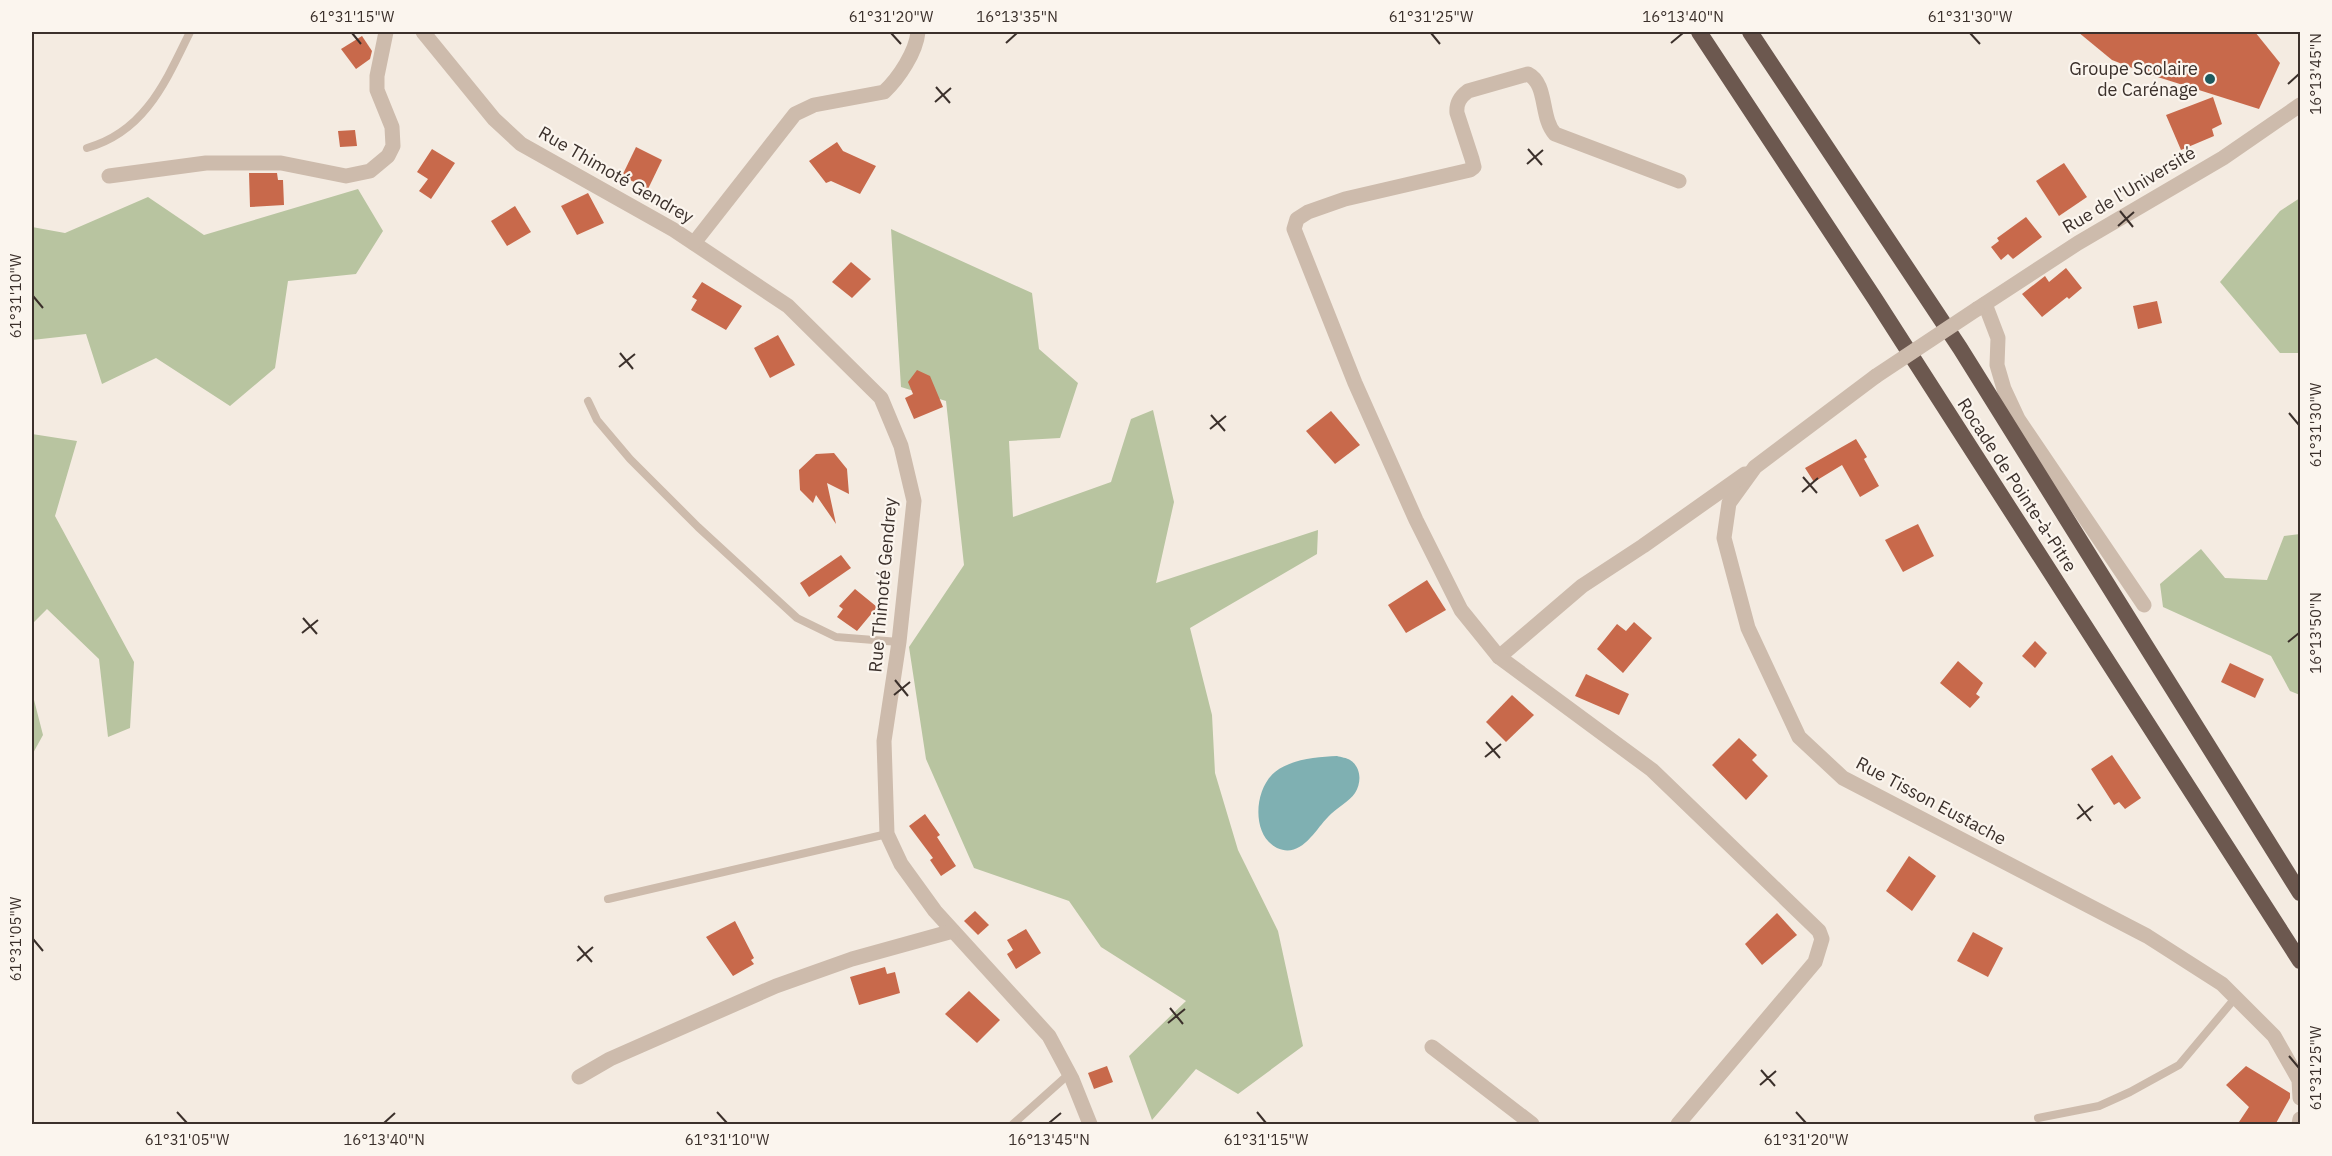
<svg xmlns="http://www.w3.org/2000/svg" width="2332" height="1156" font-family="'IBM Plex Sans',sans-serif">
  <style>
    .green { fill: #b8c4a0 }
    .water { fill: #7fb0b2 }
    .building { fill: #c8694b }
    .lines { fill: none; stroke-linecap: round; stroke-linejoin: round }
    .service { stroke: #cdbbac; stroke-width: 8 }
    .minor { stroke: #cdbbac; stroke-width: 15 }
    .trunk { stroke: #6c584f; stroke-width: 16 }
    .minor-bridge { stroke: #cdbbac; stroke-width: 15 }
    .ticks { fill: none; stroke: #3b302b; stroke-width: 2 }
    .poi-dot { fill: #1f5a5e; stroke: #fbf5ee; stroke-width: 2 }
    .labels { text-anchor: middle; stroke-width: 4.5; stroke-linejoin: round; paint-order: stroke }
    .poi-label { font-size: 18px; fill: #3b302b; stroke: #fbf5ee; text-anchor: end }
    .street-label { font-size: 18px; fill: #3b302b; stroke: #fbf5ee }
    .neatline { fill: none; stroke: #3b302b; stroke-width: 2 }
    .ticks-label { font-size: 15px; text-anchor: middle; fill: #3b302b }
  </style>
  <rect width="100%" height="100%" fill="#f4ebe1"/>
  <g class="green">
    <polygon points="358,189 383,231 356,274 288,281 275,368 230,406 156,358 102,384 86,334 32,340 32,227 65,233 148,197 204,235"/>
    <polygon points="2300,198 2300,353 2280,353 2220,282 2280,211"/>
    <polygon points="891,229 1032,293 1039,349 1078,383 1060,438 1009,441 1013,517 1111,482 1131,419 1153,410 1174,502 1156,583 1318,530 1317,554 1190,628 1212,715 1215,773 1238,850 1278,931 1303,1046 1238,1094 1196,1069 1152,1120 1129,1056 1186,1001 1101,947 1069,901 974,868 926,759 909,647 964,565 946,401 901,387"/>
    <polygon points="32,434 77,441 55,516 134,662 130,728 108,737 99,659 47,609 32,624"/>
    <polygon points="2300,534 2300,695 2290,691 2271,656 2163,607 2160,584 2201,549 2225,578 2267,580 2284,536"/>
    <polygon points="32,692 43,735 32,755 32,691"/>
  </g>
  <path class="water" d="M1337,756C1341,757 1347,758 1350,760C1361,767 1362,782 1355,793C1350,801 1335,809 1328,817C1315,830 1301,859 1277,848C1251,835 1254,789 1275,772C1291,759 1317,757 1337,756Z"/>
  <g class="building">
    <polygon points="2078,32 2255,32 2280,63 2259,109 2145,73 2112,60"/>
    <polygon points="362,36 372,51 370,59 356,69 341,49"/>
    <polygon points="2213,97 2222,124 2212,129 2214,136 2181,150 2166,115"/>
    <polygon points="355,130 357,146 340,147 338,131"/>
    <polygon points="837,142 843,151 876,166 860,194 831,181 826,183 809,161"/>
    <polygon points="636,147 662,160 648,189 622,176"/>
    <polygon points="432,149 455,163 431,199 419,191 428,179 417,172"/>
    <polygon points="2064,163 2087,197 2059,216 2036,181"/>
    <polygon points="249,173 277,173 278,180 283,180 284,205 250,207"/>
    <polygon points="588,193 604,223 577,235 561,206"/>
    <polygon points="515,206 531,232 507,246 491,221"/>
    <polygon points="2026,217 2042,237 2013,259 2008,254 2001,260 1991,247 1999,241 1997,238"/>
    <polygon points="851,262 871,279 852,298 832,282"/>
    <polygon points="2066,268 2082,288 2069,299 2067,297 2042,317 2022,294 2045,276 2049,282"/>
    <polygon points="702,282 742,306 726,330 691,310 697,300 692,297"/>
    <polygon points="2157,301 2162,323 2138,329 2133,306"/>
    <polygon points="778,335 795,365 770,378 754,348"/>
    <polygon points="917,370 930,376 943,407 914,419 905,398 913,394 908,382"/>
    <polygon points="1331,411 1360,445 1335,464 1306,431"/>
    <polygon points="1856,439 1867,457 1864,459 1879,486 1860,497 1842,465 1814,482 1805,468"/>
    <polygon points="834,453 847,469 849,494 827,483 836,524 816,495 813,503 800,490 799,470 816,454"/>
    <polygon points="1918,524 1934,556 1903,572 1885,540"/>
    <polygon points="841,555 851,568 809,597 800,583"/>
    <polygon points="1427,580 1446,610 1406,633 1388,605"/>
    <polygon points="855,589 877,607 857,631 837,617 843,609 839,606"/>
    <polygon points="1634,622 1652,638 1623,673 1597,649 1617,624 1626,631"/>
    <polygon points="2035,641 2047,653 2035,668 2022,656"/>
    <polygon points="1958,661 1983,683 1976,694 1980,697 1970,708 1940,683"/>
    <polygon points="2230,663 2264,679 2255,698 2221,682"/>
    <polygon points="1586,674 1629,694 1619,715 1575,696"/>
    <polygon points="1512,695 1534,715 1506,742 1486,722"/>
    <polygon points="1739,738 1757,755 1752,760 1768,776 1746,800 1712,765"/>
    <polygon points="2112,755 2141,798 2125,809 2119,802 2114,805 2091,769"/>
    <polygon points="925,814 940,835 937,837 956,866 941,876 930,860 933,858 909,826"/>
    <polygon points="1909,856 1936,876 1912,911 1886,891"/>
    <polygon points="975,911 989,925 978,935 964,921"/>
    <polygon points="1777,913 1797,935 1762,965 1745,944"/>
    <polygon points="735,921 754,958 751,960 754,964 733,976 706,937"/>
    <polygon points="1026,929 1041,953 1016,969 1007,954 1013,950 1007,940"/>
    <polygon points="1973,932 2003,948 1988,977 1957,961"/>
    <polygon points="885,967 887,974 895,972 900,993 859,1005 850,977"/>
    <polygon points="969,991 1000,1020 977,1043 945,1014"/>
    <polygon points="1107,1066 1113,1082 1094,1089 1088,1073"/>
    <polygon points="2246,1066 2290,1093 2290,1098 2275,1125 2237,1125 2249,1107 2226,1085"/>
  </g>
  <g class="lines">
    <g class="service">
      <path d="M87,148C145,132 166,81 190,32"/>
      <polyline points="588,401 597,420 630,459 698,527 797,618 836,637 899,642"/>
      <polyline points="608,899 887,834"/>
      <polyline points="2038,1118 2099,1106 2130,1092 2179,1065 2236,997"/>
      <polyline points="1013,1124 1069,1074"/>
    </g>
    <g class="minor">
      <polyline points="423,32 494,119 521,144 674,230 788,306 881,398 901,446 914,501 899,642 884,741 887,834 901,864 935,911 1049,1036 1072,1079 1090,1124"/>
      <polyline points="109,176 206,163 281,163 346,176 370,171 388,156 393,146 392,127 377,90 377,76 386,32"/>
      <path d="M694,243L795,114L814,105L884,92C899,78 916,52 918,32"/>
      <polyline points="1985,304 1998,338 1997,365 2004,389 2018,419 2144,605"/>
      <polyline points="1977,309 2078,243 2223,158 2300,105"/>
      <polyline points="1876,376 1755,467 1729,503 1724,538 1748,628 1799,737 1843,778 2147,936 2222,984 2274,1036 2299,1080 2300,1098"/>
      <polyline points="1499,657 1582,586 1643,546 1745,474"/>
      <polyline points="1432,1047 1532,1124"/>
      <polyline points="579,1077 610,1059 776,986 852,959 953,931"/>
      <path d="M1678,1124L1815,962L1822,939L1819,931L1652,770L1499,657L1461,610L1416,520L1355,383L1294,229L1297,219L1308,212L1345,199L1470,170L1474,167L1472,159L1457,113C1456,103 1460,97 1468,91L1528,74C1548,84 1540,118 1555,134L1679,181"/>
      <polyline points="2299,1124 2300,1119"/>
    </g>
    <g class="trunk">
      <polyline points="1699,32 1875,299 2300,961"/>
      <polyline points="1750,32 1960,348 2300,893"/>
    </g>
    <polyline class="minor-bridge" points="1876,376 1977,309"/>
  </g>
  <path class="ticks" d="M352,33L361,44M891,33L901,44M1431,33L1440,44M1970,33L1980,44M1006,43L1017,33M1671,43L1683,33M2288,84L2299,74M936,87L950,103M935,102L951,88M1528,149L1542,165M1527,164L1543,150M2120,211L2133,227M2118,226L2134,212M33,296L43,308M620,353L633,369M619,367L635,354M2289,413L2299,425M1211,415L1225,431M1210,429L1226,416M1803,477L1817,493M1802,492L1818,478M303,618L317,634M302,633L318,620M2288,642L2299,633M895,680L908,696M894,695L910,682M1486,742L1500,758M1485,757L1501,744M2078,804L2091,821M2077,819L2093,806M33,939L43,951M578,946L592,962M577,961L593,947M1170,1008L1183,1024M1168,1023L1185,1009M2289,1056L2299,1068M1761,1070L1775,1086M1760,1085L1776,1071M177,1112L187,1123M717,1112L727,1123M1257,1112L1266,1123M1796,1112L1806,1123M384,1123L395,1113M1049,1123L1061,1113"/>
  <circle class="poi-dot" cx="2210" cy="79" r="6"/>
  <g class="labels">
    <g class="poi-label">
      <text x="2198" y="75">Groupe Scolaire<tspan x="2198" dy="21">de Carénage</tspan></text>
    </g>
    <g class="street-label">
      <text transform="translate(616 175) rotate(30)" y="6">Rue Thimoté Gendrey</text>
      <text transform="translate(2129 190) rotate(-31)" y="6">Rue de l'Université</text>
      <text transform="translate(2017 485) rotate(57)" y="6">Rocade de Pointe-à-Pitre</text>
      <text transform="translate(883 585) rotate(-85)" y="6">Rue Thimoté Gendrey</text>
      <text transform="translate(1931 801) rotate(28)" y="6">Rue Tisson Eustache</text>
    </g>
  </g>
  <rect width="2332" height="1156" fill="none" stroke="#fbf5ee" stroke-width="66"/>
  <rect x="33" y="33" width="2266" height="1090" class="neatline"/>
  <g class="ticks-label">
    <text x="352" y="22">61°31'15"W</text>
    <text x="891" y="22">61°31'20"W</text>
    <text x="1017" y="22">16°13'35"N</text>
    <text x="1431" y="22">61°31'25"W</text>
    <text x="1683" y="22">16°13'40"N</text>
    <text x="1970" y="22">61°31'30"W</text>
    <text transform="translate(2316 74) rotate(-90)" y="5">16°13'45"N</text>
    <text transform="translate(16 296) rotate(-90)" y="5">61°31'10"W</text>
    <text transform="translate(2316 425) rotate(-90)" y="5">61°31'30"W</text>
    <text transform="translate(2316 633) rotate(-90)" y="5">16°13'50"N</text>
    <text transform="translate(16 939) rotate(-90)" y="5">61°31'05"W</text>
    <text transform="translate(2316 1068) rotate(-90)" y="5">61°31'25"W</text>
    <text x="187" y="1145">61°31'05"W</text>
    <text x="384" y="1145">16°13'40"N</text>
    <text x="727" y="1145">61°31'10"W</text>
    <text x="1049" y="1145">16°13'45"N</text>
    <text x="1266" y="1145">61°31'15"W</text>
    <text x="1806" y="1145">61°31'20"W</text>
  </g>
</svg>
